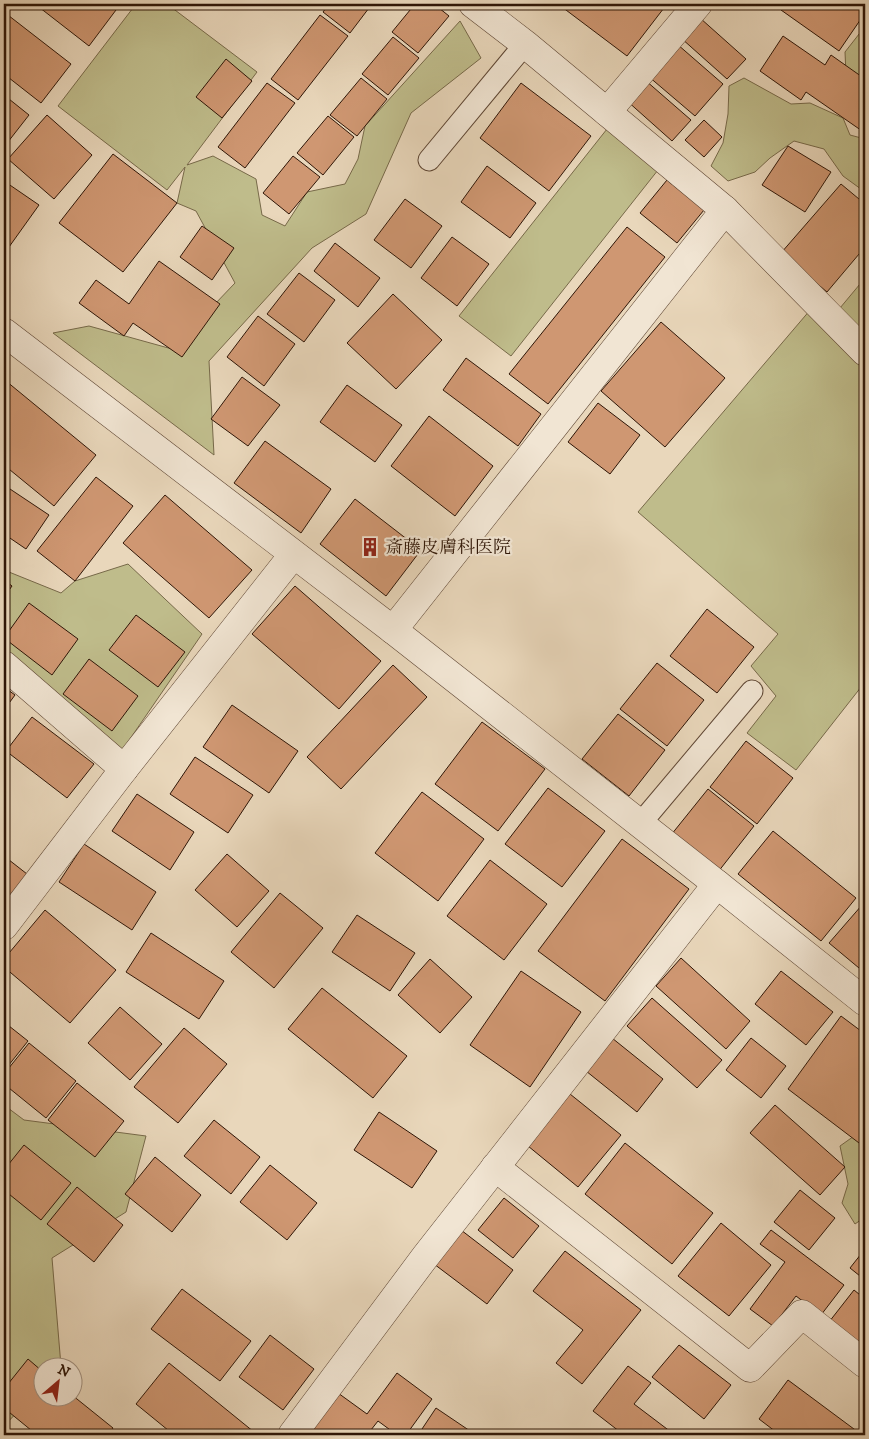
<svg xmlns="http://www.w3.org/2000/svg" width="869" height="1439" font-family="'IM FELL DW Pica','Noto Serif JP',serif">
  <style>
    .green { fill: #bfbc8b; stroke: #776949 }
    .building { fill: #cf9772; stroke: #2f1607 }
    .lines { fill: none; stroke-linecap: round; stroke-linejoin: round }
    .service-casing { stroke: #5e4634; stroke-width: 23 }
    .minor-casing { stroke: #5e4634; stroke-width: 29 }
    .service { stroke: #f1e5d3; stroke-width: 21 }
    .minor { stroke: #f1e5d3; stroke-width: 28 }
    .labels { text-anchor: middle; stroke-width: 4.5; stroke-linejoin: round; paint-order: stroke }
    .poi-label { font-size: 18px; fill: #2f1607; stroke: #f1e5d3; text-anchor: start }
  </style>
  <rect width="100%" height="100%" fill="#e9d7bb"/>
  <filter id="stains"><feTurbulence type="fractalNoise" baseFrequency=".004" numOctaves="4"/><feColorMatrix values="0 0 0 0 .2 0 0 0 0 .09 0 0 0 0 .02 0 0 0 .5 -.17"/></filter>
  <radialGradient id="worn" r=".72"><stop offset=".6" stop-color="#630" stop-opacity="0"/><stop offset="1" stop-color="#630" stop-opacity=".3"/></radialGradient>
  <g class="green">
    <polygon points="136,4 167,4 257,72 187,165 213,156 256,179 262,215 285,226 307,192 345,184 358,159 365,126 460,21 481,58 411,113 366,214 312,248 209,361 214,455 53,333 89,326 172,349 235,283 196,211 177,203 185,167 167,190 58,106"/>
    <polygon points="865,28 865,79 846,75 845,52 863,29"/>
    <polygon points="744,78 791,104 810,103 843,118 850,135 865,139 865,192 843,176 824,149 794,141 770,158 755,172 728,181 711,166 723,143 728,114 729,86"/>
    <polygon points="607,129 658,170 511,356 459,316"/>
    <polygon points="865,278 865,334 840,308"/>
    <polygon points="811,309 865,366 865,682 796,770 747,733 776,696 751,666 778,634 638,512"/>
    <polygon points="128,564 202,634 121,752 4,655 4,570 61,593 75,581"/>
    <polygon points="4,1105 24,1120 146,1136 126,1212 52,1258 61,1366 42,1366 42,1386 4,1426 4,1223 7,1213 4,1209"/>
    <polygon points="864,1129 865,1129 865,1217 855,1224 842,1203 848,1184 840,1146"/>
  </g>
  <g class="building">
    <polygon points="35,4 116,4 119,6 89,46"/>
    <polygon points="329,4 372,4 350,33 323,12"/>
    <polygon points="415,4 434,4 449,16 418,53 392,32"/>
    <polygon points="558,4 667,4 627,56"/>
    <polygon points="785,4 865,4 865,13 839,51 781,10"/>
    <polygon points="4,12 71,64 41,103 4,74"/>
    <polygon points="320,15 348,36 298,100 271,79"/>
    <polygon points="700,18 746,59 727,79 681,38"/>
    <polygon points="783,36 825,65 831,55 865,79 865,133 806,92 801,100 760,71"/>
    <polygon points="393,37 419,58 388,95 362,74"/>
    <polygon points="677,44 723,84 695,116 648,76"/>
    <polygon points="226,59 252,81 222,118 196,97"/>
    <polygon points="361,78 387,99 357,136 330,115"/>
    <polygon points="645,80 691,120 672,141 626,100"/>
    <polygon points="267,83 295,103 245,168 218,147"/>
    <polygon points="521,83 591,136 549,191 480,138"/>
    <polygon points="4,95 29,115 4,147"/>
    <polygon points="47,115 92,155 54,199 8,159"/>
    <polygon points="328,116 354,137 323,175 297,153"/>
    <polygon points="704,120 722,137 704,157 685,140"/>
    <polygon points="788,146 831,172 805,212 762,185"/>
    <polygon points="113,154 177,203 123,272 59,223"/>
    <polygon points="293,156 320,177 289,214 263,193"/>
    <polygon points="487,166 536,203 510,238 461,202"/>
    <polygon points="667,180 704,210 677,243 640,213"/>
    <polygon points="4,181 39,205 4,254"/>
    <polygon points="841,184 865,204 865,247 827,292 781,253"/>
    <polygon points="405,199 442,226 411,268 374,240"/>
    <polygon points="202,226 234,248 212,280 180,257"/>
    <polygon points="627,227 665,257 548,404 509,374"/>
    <polygon points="452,237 489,264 457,306 421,278"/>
    <polygon points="335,243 380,278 358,307 314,271"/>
    <polygon points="159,261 220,304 182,357 133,323 124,336 79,303 96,280 129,304"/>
    <polygon points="299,273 335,300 304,342 267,314"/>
    <polygon points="393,294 442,340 396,389 347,343"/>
    <polygon points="258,316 295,344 264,386 227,357"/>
    <polygon points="661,322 725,378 665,447 601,391"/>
    <polygon points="466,358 541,414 518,446 443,390"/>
    <polygon points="242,377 280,405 248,446 211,419"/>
    <polygon points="6,381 96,455 54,506 4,465 4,384"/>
    <polygon points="347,385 402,425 375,462 320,422"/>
    <polygon points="598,403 640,435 610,474 568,442"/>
    <polygon points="429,416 493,466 455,516 391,466"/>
    <polygon points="265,441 331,489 301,533 234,483"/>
    <polygon points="96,477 133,506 75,581 37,551"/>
    <polygon points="4,485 49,515 26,549 4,534"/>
    <polygon points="165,495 252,570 209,618 123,543"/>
    <polygon points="355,499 421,550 386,596 320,544"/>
    <polygon points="4,580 12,586 4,597"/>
    <polygon points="295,586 381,661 339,709 252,634"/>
    <polygon points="29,603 78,639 52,675 4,638"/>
    <polygon points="707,609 754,647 717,693 670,656"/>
    <polygon points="136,615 185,652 158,687 109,650"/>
    <polygon points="89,659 138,696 112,731 63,694"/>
    <polygon points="657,663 704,700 667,746 620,709"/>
    <polygon points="393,665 427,697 341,789 307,757"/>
    <polygon points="4,687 15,695 4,710"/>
    <polygon points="232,705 298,751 269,793 203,747"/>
    <polygon points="618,714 665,750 629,796 582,759"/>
    <polygon points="32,717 94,764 67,798 6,751"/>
    <polygon points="482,722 545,769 498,831 435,784"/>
    <polygon points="746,741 793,778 757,824 710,787"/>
    <polygon points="195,757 253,795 228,833 170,794"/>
    <polygon points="548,788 605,831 562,887 505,844"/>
    <polygon points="708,789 754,826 718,872 671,835"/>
    <polygon points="422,792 484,839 438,901 375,853"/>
    <polygon points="137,794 194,832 170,870 112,831"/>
    <polygon points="773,831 856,898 821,941 738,874"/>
    <polygon points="622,839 689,889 605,1001 538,951"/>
    <polygon points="84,844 156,892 132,930 59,882"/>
    <polygon points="227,854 269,891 237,927 195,890"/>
    <polygon points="4,856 27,874 4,904"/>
    <polygon points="490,860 547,904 504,960 447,916"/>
    <polygon points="280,893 323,928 274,988 231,952"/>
    <polygon points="862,905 865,907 865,973 829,943"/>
    <polygon points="45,910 116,970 70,1023 4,967 4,959"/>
    <polygon points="357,915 415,953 390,991 332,952"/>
    <polygon points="151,933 224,981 199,1019 126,972"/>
    <polygon points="681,958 750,1021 726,1049 656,986"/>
    <polygon points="430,959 472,997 440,1033 398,995"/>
    <polygon points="521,971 581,1012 530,1087 470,1045"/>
    <polygon points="781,971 833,1012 806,1045 755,1004"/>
    <polygon points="322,988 407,1056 373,1098 288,1029"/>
    <polygon points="652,998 722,1060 697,1088 627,1026"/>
    <polygon points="120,1007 162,1044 130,1080 88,1043"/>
    <polygon points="841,1016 865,1034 865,1143 863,1146 788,1089"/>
    <polygon points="4,1022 28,1041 4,1071"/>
    <polygon points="184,1028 227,1064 178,1123 134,1087"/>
    <polygon points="612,1038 663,1079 637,1112 586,1071"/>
    <polygon points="751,1038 786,1066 761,1098 726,1070"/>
    <polygon points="29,1043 76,1081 46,1118 4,1084 4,1074"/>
    <polygon points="77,1083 124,1121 95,1157 48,1120"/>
    <polygon points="570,1094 621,1135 578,1187 528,1146"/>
    <polygon points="775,1105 845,1167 820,1195 750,1133"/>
    <polygon points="379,1112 437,1151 412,1188 354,1150"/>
    <polygon points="214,1120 260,1157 231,1194 184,1156"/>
    <polygon points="625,1143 713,1213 672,1264 585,1194"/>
    <polygon points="24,1145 71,1183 41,1220 4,1190 4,1170"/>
    <polygon points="155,1157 201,1195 172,1232 125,1194"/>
    <polygon points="270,1165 317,1203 287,1240 240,1202"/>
    <polygon points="77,1187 123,1225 94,1262 47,1224"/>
    <polygon points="800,1190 835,1218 809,1250 774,1222"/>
    <polygon points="504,1198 539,1226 513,1258 478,1230"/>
    <polygon points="721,1223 771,1265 729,1316 678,1276"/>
    <polygon points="461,1230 513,1270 487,1304 434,1264"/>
    <polygon points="771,1230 844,1285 821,1315 796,1296 773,1326 750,1309 785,1262 760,1244"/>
    <polygon points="865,1249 865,1280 850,1268"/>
    <polygon points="565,1251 641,1310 582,1384 556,1363 583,1330 533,1291"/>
    <polygon points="182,1289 251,1341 220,1381 151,1329"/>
    <polygon points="854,1290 865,1299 865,1350 829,1322"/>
    <polygon points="270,1335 314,1369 283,1410 239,1377"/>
    <polygon points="679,1345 731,1385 704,1419 652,1377"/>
    <polygon points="28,1359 42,1371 42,1396 72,1396 72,1395 113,1428 108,1435 37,1435 4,1408 4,1389"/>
    <polygon points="169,1363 254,1432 252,1435 174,1435 136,1404"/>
    <polygon points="628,1366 651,1383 634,1404 671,1432 668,1435 624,1435 593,1411"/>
    <polygon points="397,1373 432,1399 406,1435 397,1435 378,1421 367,1435 307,1435 338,1393 367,1414"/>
    <polygon points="788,1380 862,1435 780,1435 759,1419"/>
    <polygon points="436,1408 476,1435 418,1435"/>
  </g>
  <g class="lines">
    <g class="service-casing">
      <g id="service">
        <polyline points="429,160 525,44"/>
        <polyline points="640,824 752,691"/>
      </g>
    </g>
    <g class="minor-casing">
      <g id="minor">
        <polyline points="607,112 698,4"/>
        <polyline points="725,210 865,352"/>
        <polyline points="4,332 393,630 717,884 865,1002"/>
        <polyline points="393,630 725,210 525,44 473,4"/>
        <polyline points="4,665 124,769"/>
        <polyline points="4,926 124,769 293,555"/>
        <polyline points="495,1167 750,1368 802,1314 865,1364"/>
        <polyline points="292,1435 425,1257 717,884"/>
      </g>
    </g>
    <use href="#service" class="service"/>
    <use href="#minor" class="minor"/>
  </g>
  <defs>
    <g id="building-bare" transform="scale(1.5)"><path d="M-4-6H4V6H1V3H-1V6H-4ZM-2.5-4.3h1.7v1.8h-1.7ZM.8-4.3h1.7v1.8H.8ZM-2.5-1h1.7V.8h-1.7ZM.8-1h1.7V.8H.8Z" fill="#8f2418" stroke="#f1e5d3" stroke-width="2.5" paint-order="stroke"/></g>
  </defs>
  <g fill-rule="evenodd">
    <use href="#building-bare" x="370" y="547"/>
  </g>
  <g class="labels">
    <g class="poi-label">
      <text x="385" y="553">斎藤皮膚科医院</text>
    </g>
  </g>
  <rect width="869" height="1439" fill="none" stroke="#e9d7bb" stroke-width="20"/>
  <rect x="5" y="5" width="859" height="1429" fill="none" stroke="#2f1607" stroke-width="2.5"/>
  <rect x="10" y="10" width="849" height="1419" fill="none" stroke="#2f1607"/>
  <g transform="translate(58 1382) rotate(28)"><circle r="24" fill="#f1e5d3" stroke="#a39281"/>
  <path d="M0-4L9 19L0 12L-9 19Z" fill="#8f2418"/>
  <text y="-8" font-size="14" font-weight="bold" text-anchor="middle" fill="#2f1607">N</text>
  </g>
  <rect width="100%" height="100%" filter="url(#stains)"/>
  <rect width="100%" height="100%" fill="url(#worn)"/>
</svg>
